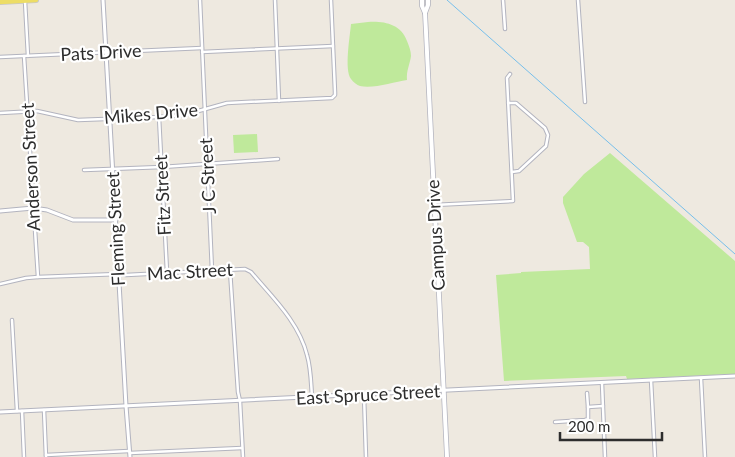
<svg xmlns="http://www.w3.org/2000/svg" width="735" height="457" font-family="Lato,sans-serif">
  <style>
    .pitch { fill: #bfe99b }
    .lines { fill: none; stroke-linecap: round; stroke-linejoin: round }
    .stream { stroke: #77bfeb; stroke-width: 1 }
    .minor-casing { stroke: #b3b4bf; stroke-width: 4.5 }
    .tertiary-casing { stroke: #b3b4bf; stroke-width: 5 }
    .secondary-casing { stroke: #b3b4bf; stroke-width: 5.5 }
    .primary-casing { stroke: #c8c8c8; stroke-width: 6 }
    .minor { stroke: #fff; stroke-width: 2.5 }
    .tertiary { stroke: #fff; stroke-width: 3 }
    .secondary { stroke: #fff; stroke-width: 4 }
    .primary { stroke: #eddd66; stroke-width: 4.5 }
    .labels { text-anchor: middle; stroke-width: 4.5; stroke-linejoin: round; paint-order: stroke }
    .street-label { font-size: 18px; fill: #2d2d2d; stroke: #fff }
  </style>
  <rect width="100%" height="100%" fill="#eee9e0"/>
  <g class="pitch">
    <path d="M368,22C384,21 401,24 407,41C409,46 411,51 411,56C410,64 406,71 407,80C394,82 373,89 360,86C357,85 353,82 351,79C344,70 350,36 351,24Z"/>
    <polygon points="257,134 258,152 234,153 233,135"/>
    <polygon points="610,153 735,261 735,374 627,379 626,376 504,381 496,275 521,273 521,272 590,269 589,247 583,242 577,242 563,203 563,197 584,174"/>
  </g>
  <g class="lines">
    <polyline class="stream" points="447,0 735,254"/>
    <g class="minor-casing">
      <g id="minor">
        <polyline points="200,0 212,271"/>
        <polyline points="275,0 279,101"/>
        <polyline points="503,0 505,29"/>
        <polyline points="578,0 585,102"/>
        <polyline points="25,1 28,56"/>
        <polyline points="202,52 333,46"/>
        <polyline points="24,56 38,277"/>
        <polyline points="0,57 202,48"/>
        <polyline points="508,103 516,103 545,128 548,135 546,146 519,171 512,172"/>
        <polyline points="0,113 37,111 78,120 159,117 184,115 227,103 332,98 335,95 335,92 331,0"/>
        <polyline points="159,117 167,272"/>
        <polyline points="84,170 162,167 278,159"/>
        <polyline points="434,205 513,201 507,78 510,74"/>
        <polyline points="230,270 238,392 240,401 243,457"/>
        <path d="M0,284L26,278L38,277L119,274L126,275L245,269L251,272C272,297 299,322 307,355C311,368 311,383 312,397"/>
        <polyline points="12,320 17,411"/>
        <polyline points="701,378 705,457"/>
        <polyline points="651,380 655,457"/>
        <polyline points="602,383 605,457"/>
        <polyline points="587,393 588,407 603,406"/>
        <polyline points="364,395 366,457"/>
        <polyline points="44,410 46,457"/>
        <polyline points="22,411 24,457"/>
        <polyline points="555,422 585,420 588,419 588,407"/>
        <polyline points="130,453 242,448"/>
        <polyline points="46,455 129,451"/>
      </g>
    </g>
    <g class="tertiary-casing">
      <g id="tertiary">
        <polyline points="103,0 126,406 130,457"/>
        <polyline points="0,211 33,208 47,210 73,220 116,220"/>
        <polyline points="0,412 735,376"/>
      </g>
    </g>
    <g class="secondary-casing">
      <g id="secondary">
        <polyline points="422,0 422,6 425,13 426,32 447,457"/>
        <polyline points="425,13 428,5 428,0"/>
      </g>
    </g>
    <g class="primary-casing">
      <polyline id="primary" points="0,2 36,0"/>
    </g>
    <use href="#minor" class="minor"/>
    <use href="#tertiary" class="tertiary"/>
    <use href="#secondary" class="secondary"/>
    <use href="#primary" class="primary"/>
  </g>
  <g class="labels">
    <g class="street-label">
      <text transform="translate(101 53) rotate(-3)" y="6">Pats Drive</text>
      <text transform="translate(151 114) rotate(-5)" y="6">Mikes Drive</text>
      <text transform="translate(31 167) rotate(-93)" y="6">Anderson Street</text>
      <text transform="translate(208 176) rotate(-93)" y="6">J C Street</text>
      <text transform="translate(163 195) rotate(-93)" y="6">Fitz Street</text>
      <text transform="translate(116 229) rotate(-93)" y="6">Fleming Street</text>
      <text transform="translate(436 235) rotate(-93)" y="6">Campus Drive</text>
      <text transform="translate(190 272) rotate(-3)" y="6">Mac Street</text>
      <text transform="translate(368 395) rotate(-3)" y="6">East Spruce Street</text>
    </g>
  </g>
  <path d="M560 432v8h102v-8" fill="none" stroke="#2d2d2d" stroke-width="2.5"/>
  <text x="568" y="432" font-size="15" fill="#2d2d2d" stroke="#ffffff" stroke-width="4" paint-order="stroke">200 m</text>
</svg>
